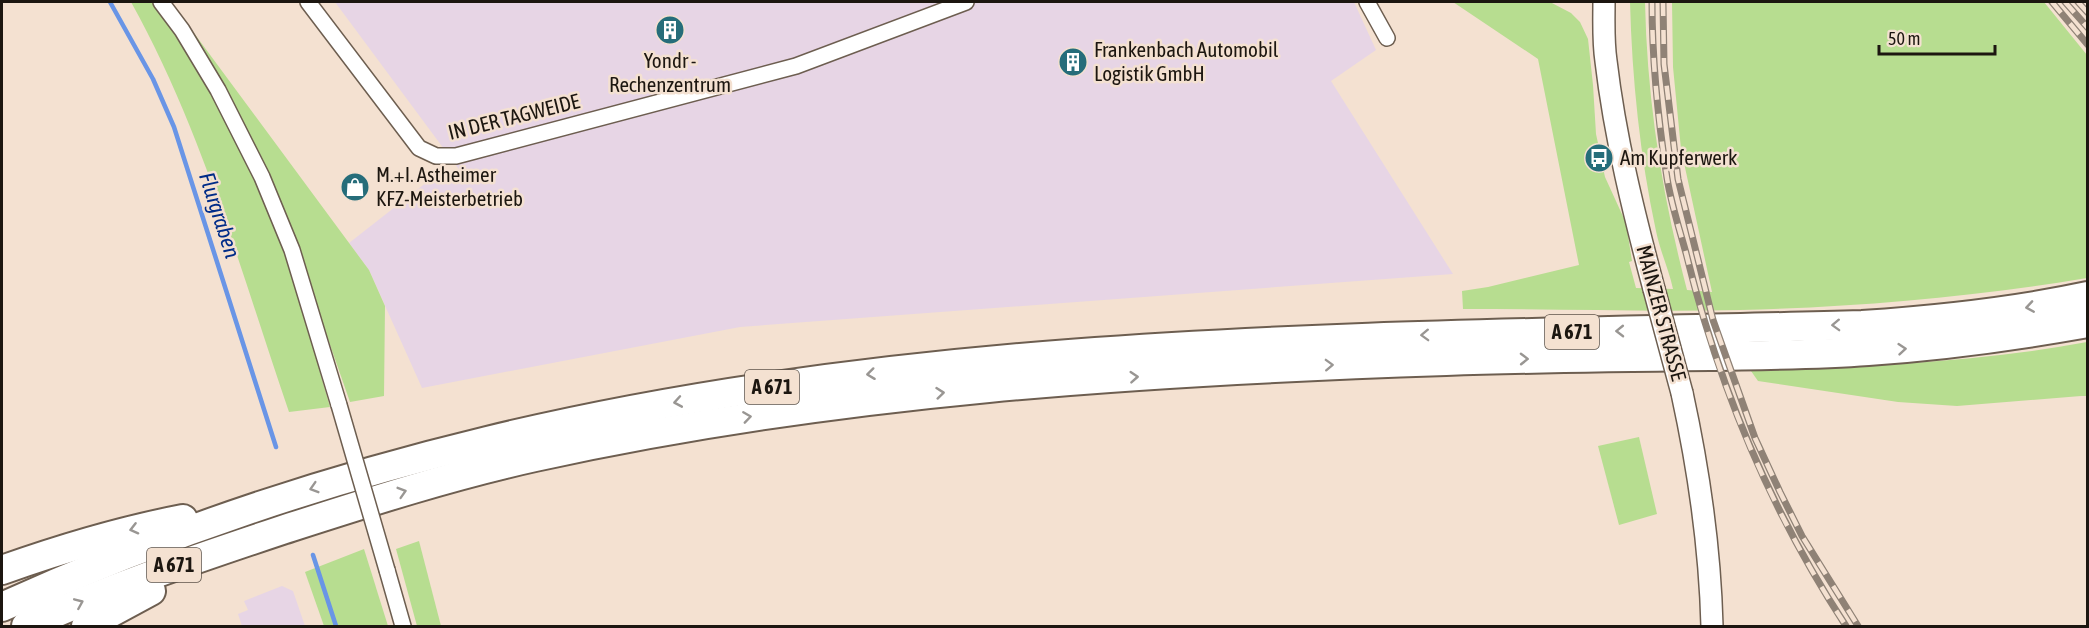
<svg xmlns="http://www.w3.org/2000/svg" width="2089" height="628" font-family="'Asap Condensed',sans-serif">
  <style>
    .industrial { fill: #e7d5e5 }
    .green { fill: #b7dd90 }
    .lines { fill: none; stroke-linecap: round; stroke-linejoin: round }
    .stream { stroke: #6995e6; stroke-width: 4.5 }
    .minor-casing { stroke: #6d5e50; stroke-width: 18 }
    .secondary-casing { stroke: #6d5e50; stroke-width: 24 }
    .motorway-casing { stroke: #6d5e50; stroke-width: 32 }
    .minor { stroke: #fff; stroke-width: 15 }
    .secondary { stroke: #fff; stroke-width: 21 }
    .motorway { stroke: #fff; stroke-width: 28 }
    .rail-casing { stroke: #8f8276; stroke-width: 7 }
    .rail { stroke: #f4e1d1; stroke-width: 4.5; stroke-dasharray: 14; stroke-linecap: butt }
    .minor-bridge-casing { stroke: #6d5e50; stroke-width: 18; stroke-linecap: butt }
    .secondary-bridge-casing { stroke: #6d5e50; stroke-width: 24; stroke-linecap: butt }
    .minor-bridge { stroke: #fff; stroke-width: 15 }
    .secondary-bridge { stroke: #fff; stroke-width: 21 }
    .oneway { stroke: #999693 }
    .labels { text-anchor: middle; stroke-width: 5; stroke-linejoin: round; paint-order: stroke }
    .shield { fill: #f4e1d1; stroke: #5d534a; stroke-width: 1.5 }
    .shield-label { font-size: 20px; font-weight: bold; fill: #1c1610 }
    .poi-label { font-size: 21px; fill: #1c1610; stroke: #f4e1d1; text-anchor: start }
    .street-label { font-size: 21px; fill: #1c1610; stroke: #f4e1d1 }
    .water-label { font-size: 22px; font-style: italic; fill: #002c88; stroke: #f4e1d1 }
  </style>
  <rect width="100%" height="100%" fill="#f4e1d1"/>
  <g class="industrial">
    <polygon points="335,2 1354,2 1376,50 1331,81 1453,274 740,327 422,388 369,270 349,243 427,182 461,172"/>
    <polygon points="282,586 293,591 305,626 242,626 238,614 248,610 244,601"/>
  </g>
  <g class="green">
    <path d="M131,2H154C210,77 257,164 286,254C303,304 315,357 330,407L289,412C242,275 202,129 131,2Z"/>
    <polygon points="167,2 171,2 369,270 385,306 384,396 350,402 284,213"/>
    <path d="M1453,2H1550L1571,13L1580,22L1588,39L1593,85L1596,134L1601,157L1597,158L1599,168H1603L1605,177L1626,223L1632,261L1629,262L1636,288L1673,289C1669,270 1660,251 1656,231C1640,156 1632,79 1630,2H1645C1647,100 1662,195 1687,290L1712,292L1681,149L1673,67L1672,2H2044L2087,55V278C1973,297 1856,307 1740,310C1648,312 1555,309 1463,309L1462,291L1488,287L1579,265L1538,59Z"/>
    <path d="M2087,342V396H2081L1957,406L1898,402L1758,381L1751,371C1864,366 1976,363 2087,342Z"/>
    <polygon points="1639,437 1657,514 1619,525 1598,446"/>
    <polygon points="419,541 441,626 417,626 396,549"/>
    <polygon points="364,549 388,626 324,626 305,572"/>
  </g>
  <g class="lines">
    <g class="stream">
      <polyline points="110,2 153,79 174,127 276,447"/>
      <polyline points="313,555 336,626"/>
    </g>
    <g class="minor-casing">
      <g id="minor">
        <polyline points="161,2 182,30 218,90 262,177 292,250 339,405"/>
        <polyline points="308,2 419,148 436,156 456,156 796,66 966,2"/>
        <polyline points="1367,2 1387,38"/>
        <polyline points="387,570 403,626"/>
      </g>
    </g>
    <g class="secondary-casing">
      <g id="secondary">
        <path d="M1604,2C1604,21 1603,41 1606,61C1615,138 1634,214 1654,289"/>
        <path d="M1682,393C1699,471 1710,547 1712,626"/>
      </g>
    </g>
    <g class="motorway-casing">
      <g id="motorway">
        <path d="M2,570C61,549 121,531 183,519"/>
        <path d="M2,607C158,536 321,481 487,441C936,332 1403,338 1862,325C1937,320 2013,312 2088,296"/>
        <path d="M26,626C109,588 195,559 282,530C366,503 449,476 535,457C834,391 1141,371 1446,361C1534,358 1622,357 1710,356C1763,355 1815,355 1868,351C1942,346 2015,336 2088,323"/>
        <polyline points="86,626 151,591"/>
      </g>
    </g>
    <use href="#minor" class="minor"/>
    <use href="#secondary" class="secondary"/>
    <use href="#motorway" class="motorway"/>
    <g class="rail-casing">
      <g id="rail">
        <path d="M1652,2C1652,61 1658,119 1667,178C1671,203 1679,228 1686,253C1719,388 1770,510 1846,626"/>
        <polyline points="1663,2 1664,64 1678,179 1713,320 1755,438 1780,492 1802,536 1858,626"/>
        <polyline points="2052,2 2088,45"/>
        <polyline points="2065,2 2088,28"/>
        <polyline points="2078,2 2088,13"/>
      </g>
    </g>
    <use href="#rail" class="rail"/>
    <g class="minor-bridge-casing">
      <polyline id="minor-bridge" points="339,405 387,570"/>
    </g>
    <g class="secondary-bridge-casing">
      <polyline id="secondary-bridge" points="1654,289 1682,393"/>
    </g>
    <use href="#minor-bridge" class="minor-bridge"/>
    <use href="#secondary-bridge" class="secondary-bridge"/>
  </g>
  <defs><path id="oneway-chevron" d="M-2-3.5L2.5 0L-2 3.5" fill="none" stroke-width="1.6" stroke-linecap="round" stroke-linejoin="round" transform="scale(1.5)"/></defs>
  <g class="oneway">
    <use href="#oneway-chevron" transform="translate(2030 307) rotate(171)"/>
    <use href="#oneway-chevron" transform="translate(1836 325) rotate(178)"/>
    <use href="#oneway-chevron" transform="translate(1620 331) rotate(179)"/>
    <use href="#oneway-chevron" transform="translate(1425 335) rotate(178)"/>
    <use href="#oneway-chevron" transform="translate(1902 349) rotate(-5)"/>
    <use href="#oneway-chevron" transform="translate(1524 359) rotate(-1)"/>
    <use href="#oneway-chevron" transform="translate(1329 365) rotate(-2)"/>
    <use href="#oneway-chevron" transform="translate(871 374) rotate(173)"/>
    <use href="#oneway-chevron" transform="translate(1134 377) rotate(-4)"/>
    <use href="#oneway-chevron" transform="translate(940 393) rotate(-6)"/>
    <use href="#oneway-chevron" transform="translate(678 402) rotate(170)"/>
    <use href="#oneway-chevron" transform="translate(747 417) rotate(-8)"/>
    <use href="#oneway-chevron" transform="translate(314 488) rotate(163)"/>
    <use href="#oneway-chevron" transform="translate(402 492) rotate(-17)"/>
    <use href="#oneway-chevron" transform="translate(134 529) rotate(166)"/>
    <use href="#oneway-chevron" transform="translate(79 603) rotate(-23)"/>
  </g>
  <defs>
    <g id="building-disc" transform="scale(1.5)"><circle r="9.5" fill="#266d7a" stroke="#f4e1d1"/><path d="M-4-6H4V6H1V3H-1V6H-4ZM-2.5-4.3h1.7v1.8h-1.7ZM.8-4.3h1.7v1.8H.8ZM-2.5-1h1.7V.8h-1.7ZM.8-1h1.7V.8H.8Z" fill="#fff"/></g>
    <g id="bus-disc" transform="scale(1.5)"><circle r="9.5" fill="#266d7a" stroke="#f4e1d1"/><path d="M-5-6H5V4H4V6H2V4H-2V6H-4V4H-5ZM-3.5-4V0h7V-4ZM-3.5 1.2v1.5H-2V1.2ZM2 1.2v1.5H3.5V1.2Z" fill="#fff"/></g>
    <g id="shop-disc" transform="scale(1.5)"><circle r="9.5" fill="#266d7a" stroke="#f4e1d1"/><path d="M-5-2.5h2.3a2.7 3.5 0 0 1 5.4 0H5L5.5 6h-11ZM-1.5-2.5h3a1.5 2.3 0 0 0-3 0Z" fill="#fff"/></g>
  </defs>
  <g fill-rule="evenodd">
    <use href="#building-disc" x="670" y="30"/>
    <use href="#building-disc" x="1073" y="62"/>
    <use href="#bus-disc" x="1599" y="158"/>
    <use href="#shop-disc" x="355" y="187"/>
  </g>
  <g class="labels">
    <g class="shield">
      <rect x="1545" y="315" width="54" height="34" rx="4.5"/>
      <rect x="745" y="370" width="54" height="34" rx="4.5"/>
      <rect x="147" y="548" width="54" height="34" rx="4.5"/>
    </g>
    <g class="shield-label">
      <text x="1572" y="339">A 671</text>
      <text x="772" y="394">A 671</text>
      <text x="174" y="572">A 671</text>
    </g>
    <g class="poi-label">
      <text x="1094" y="57">Frankenbach Automobil<tspan x="1094" dy="24">Logistik GmbH</tspan></text>
      <text x="670" y="68" text-anchor="middle">Yondr -<tspan x="670" dy="24">Rechenzentrum</tspan></text>
      <text x="1620" y="165">Am Kupferwerk</text>
      <text x="376" y="182">M.+I. Astheimer<tspan x="376" dy="24">KFZ-Meisterbetrieb</tspan></text>
    </g>
    <g class="street-label">
      <text transform="translate(514 117) rotate(-14)" y="7">IN DER TAGWEIDE</text>
      <text transform="translate(1661 313) rotate(75)" y="7">MAINZER STRASSE</text>
    </g>
    <g class="water-label">
      <text transform="translate(220 215) rotate(72)" y="8">Flurgraben</text>
    </g>
  </g>
  <rect width="2089" height="628" fill="none" stroke="#1c1610" stroke-width="6"/>
  <path d="M1879 45v9h116v-9" fill="none" stroke="#1c1610" stroke-width="3"/>
  <text x="1888" y="45" font-size="18" fill="#1c1610" stroke="#f4e1d1" stroke-width="4.5" paint-order="stroke">50 m</text>
</svg>
